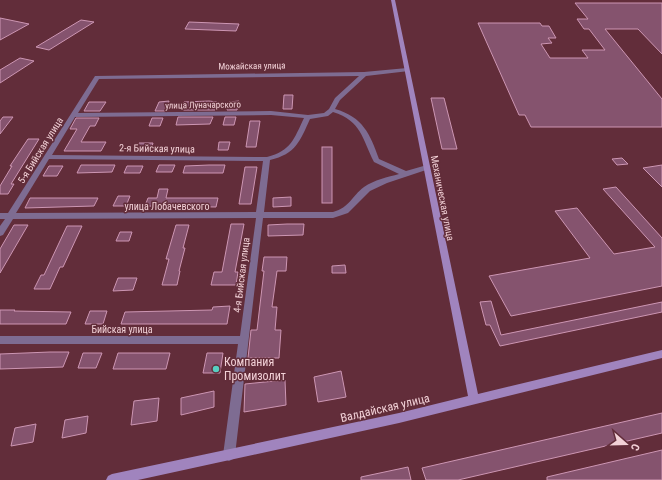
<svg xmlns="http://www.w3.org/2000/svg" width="662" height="480" font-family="'Roboto Condensed',sans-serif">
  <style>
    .building { fill: #85536e; stroke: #cd96b3 }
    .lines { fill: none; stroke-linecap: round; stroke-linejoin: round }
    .street { fill: #7e6c92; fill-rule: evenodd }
    .secondary { fill: #a084be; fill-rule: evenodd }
    .poi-dot { fill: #57cec2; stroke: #622d3a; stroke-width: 1.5 }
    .labels { text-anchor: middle; stroke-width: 3; stroke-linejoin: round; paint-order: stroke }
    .far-street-label { font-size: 9px; fill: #f2d1d7; stroke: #622d3a }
    .street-label { font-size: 10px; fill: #f2d1d7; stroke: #622d3a }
    .near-poi-label { font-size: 12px; fill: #f2d1d7; stroke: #622d3a; text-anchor: start }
    .near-street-label { font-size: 12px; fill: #f2d1d7; stroke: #622d3a }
  </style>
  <rect width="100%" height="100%" fill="#622d3a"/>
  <g class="building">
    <polygon points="575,3 662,3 662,54 638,29 605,29 662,99 662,127 531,127 525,115 519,115 478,23 540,23 542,26 549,26 556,38 548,38 552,43 541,44 550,58 588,58 582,50 605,50 589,29 584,29 577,19 588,19"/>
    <polygon points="0,18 29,24 0,40"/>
    <polygon points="81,20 94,22 49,50 36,47"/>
    <polygon points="189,22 239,24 236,31 185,29"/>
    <polygon points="20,58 34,61 0,83 0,70"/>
    <polygon points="284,95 293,95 292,109 283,109"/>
    <polygon points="431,98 444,98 457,149 442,149"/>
    <polygon points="169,101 166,111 155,111 159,102"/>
    <polygon points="239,101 237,110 227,110 229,102"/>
    <polygon points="89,102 106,102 100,111 84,111"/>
    <polygon points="184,102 209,101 217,102 215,110 181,110"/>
    <polygon points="3,117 13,117 0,134 0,121"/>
    <polygon points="178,117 213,117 210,124 176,125"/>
    <polygon points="225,117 236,117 234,125 223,125"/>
    <polygon points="76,118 99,118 95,126 90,126 81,142 106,142 101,151 64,151 77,129 70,129"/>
    <polygon points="152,118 163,118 160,126 149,126"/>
    <polygon points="250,121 260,121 256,147 246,147"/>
    <polygon points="28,139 39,139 11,184 14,184 8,194 0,194 0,186 12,166 10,166"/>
    <polygon points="219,142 230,142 228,150 218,150"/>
    <polygon points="139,143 153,143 151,150 136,150"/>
    <rect x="322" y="147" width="10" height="56"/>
    <polygon points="622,158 628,164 617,165 612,159"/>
    <polygon points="81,165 115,165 112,172 77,173"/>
    <polygon points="159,165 175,165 172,172 156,172"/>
    <polygon points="209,165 225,165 223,173 183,173 185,166"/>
    <polygon points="662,165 662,187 643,168"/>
    <polygon points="49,166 63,166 57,176 43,176"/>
    <polygon points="127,166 143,166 140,173 124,173"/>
    <polygon points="245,167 257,167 251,204 239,204"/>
    <polygon points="616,187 662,238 662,286 511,316 489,276 590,258 555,211 577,208 614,254 655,247 603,189"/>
    <polygon points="159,189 168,189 166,198 218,198 216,207 145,206 148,198 157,198"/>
    <polygon points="118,196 130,196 126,206 113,206"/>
    <polygon points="291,197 291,206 273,207 273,198"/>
    <polygon points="30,198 98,198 94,206 25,208"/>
    <polygon points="231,224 244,224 235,272 238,272 236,285 211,285 214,272 222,272"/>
    <polygon points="287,224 304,224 303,235 268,236 268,225"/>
    <polygon points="14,225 28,225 0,273 0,249"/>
    <polygon points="176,225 189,225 183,248 185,248 179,271 180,271 177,285 162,285 169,259 166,259"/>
    <polygon points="67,226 82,226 63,267 60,267 50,289 34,289 41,275 44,275"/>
    <polygon points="120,232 132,232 129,241 116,241"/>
    <polygon points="264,257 287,257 286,271 277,271 272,307 277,307 275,330 281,330 279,358 248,358 251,330 257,330 264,271 262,271"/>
    <polygon points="345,265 346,273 332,273 332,266"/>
    <polygon points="118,278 137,278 133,290 113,291"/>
    <polygon points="491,301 501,335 662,302 662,312 500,346 490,325 486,325 480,302"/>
    <polygon points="230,306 227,324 121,324 125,312 212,310 213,307"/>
    <polygon points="0,310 15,310 14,311 71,312 66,324 0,324"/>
    <polygon points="90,311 107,311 103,324 85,324"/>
    <polygon points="50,352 69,352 63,367 0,369 0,354"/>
    <polygon points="83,353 102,353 96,368 78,368"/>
    <polygon points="118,353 170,353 166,369 113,369"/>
    <polygon points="207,353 223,353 220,373 203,373"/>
    <polygon points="341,371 346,397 318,402 314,377"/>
    <polygon points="285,380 286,405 244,412 245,384"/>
    <polygon points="214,391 214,407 181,415 181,398"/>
    <polygon points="159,398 157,421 131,425 134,401"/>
    <polygon points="662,413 662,433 458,480 426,480 422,468"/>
    <polygon points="88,416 86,433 62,438 65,420"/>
    <polygon points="36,424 33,442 11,446 15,428"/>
    <polygon points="662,450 662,480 547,480 547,477"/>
    <polygon points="408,467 411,480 361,480 361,477"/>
  </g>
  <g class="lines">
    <path class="street" d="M407,68L409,69V71L366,76L340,100L335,109C363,117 370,134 379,159L406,171L427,165H429L430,167L429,169L387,183L370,191L348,213L333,218H263L235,455L233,459L229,461L225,459L223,455L238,344H0V336H240L256,218L13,219L3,235L0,236V226L5,219H0V213H8L95,76L364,72ZM359,76L335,98L329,109L324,113L308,115L271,111L78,113L99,79ZM333,112C362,121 362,139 374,162L399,174C388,177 374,180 364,187C351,197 350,207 333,212H264L270,160C296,154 300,141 310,119L328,116ZM271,115L304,118C294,139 291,151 267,157L52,155L75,117ZM49,159L263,161L256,212L16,213Z"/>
    <polygon class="secondary" points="391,0 395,0 478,394 662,350 662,358 399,423 138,480 106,480 108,476 112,474 399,413 468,396"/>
  </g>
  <circle class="poi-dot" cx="216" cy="369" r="4"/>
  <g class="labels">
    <g class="far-street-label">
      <text transform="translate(252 66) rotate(-1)" y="3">Можайская улица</text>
      <text transform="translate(203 105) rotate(-1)" y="3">улица Луначарского</text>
    </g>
    <g class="street-label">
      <text transform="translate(157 148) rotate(1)" y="4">2-я Бийская улица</text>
      <text transform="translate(40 150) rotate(-58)" y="4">5-я Бийская улица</text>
      <text transform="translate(443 198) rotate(79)" y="4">Механическая улица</text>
      <text x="167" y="210">улица Лобачевского</text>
      <text transform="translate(241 275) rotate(-83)" y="4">4-я Бийская улица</text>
      <text x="122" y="333">Бийская улица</text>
    </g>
    <g class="near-poi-label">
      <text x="224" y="366">Компания<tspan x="224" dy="14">Промизолит</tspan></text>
    </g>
    <g class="near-street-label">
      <text transform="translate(385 408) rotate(-13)" y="4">Валдайская улица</text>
    </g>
  </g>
  <g transform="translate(626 444) rotate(110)" stroke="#622d3a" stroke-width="3" paint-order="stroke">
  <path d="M0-3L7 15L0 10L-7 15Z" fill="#f2d1d7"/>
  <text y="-6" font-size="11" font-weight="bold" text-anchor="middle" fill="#f2d1d7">С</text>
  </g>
</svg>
